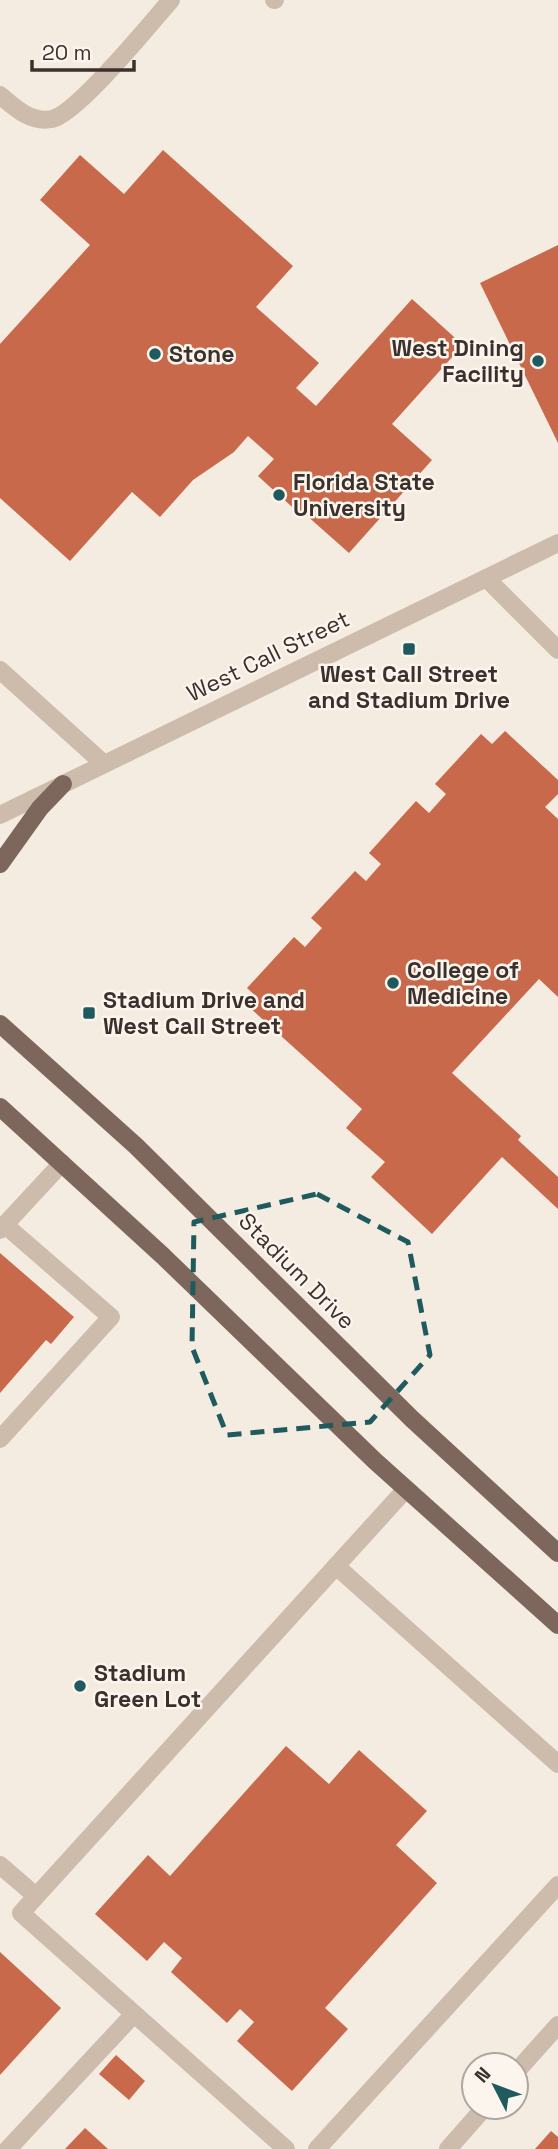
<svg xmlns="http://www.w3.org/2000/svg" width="558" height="2149" font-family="'Space Grotesk',sans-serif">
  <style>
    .building { fill: #c8694b }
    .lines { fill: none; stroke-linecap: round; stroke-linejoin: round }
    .minor { stroke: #cdbbac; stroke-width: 18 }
    .major { stroke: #7d675c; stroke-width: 18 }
    .marked { fill: none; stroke: #1f5a5e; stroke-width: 5; stroke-dasharray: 14 9; stroke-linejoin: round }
    .poi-dot { fill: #1f5a5e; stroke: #fbf5ee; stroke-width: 2.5 }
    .labels { text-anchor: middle; stroke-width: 5; stroke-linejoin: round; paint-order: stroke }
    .poi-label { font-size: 23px; font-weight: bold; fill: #3b302b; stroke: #fbf5ee; text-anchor: start }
    .street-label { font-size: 23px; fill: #3b302b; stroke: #fbf5ee }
  </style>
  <rect width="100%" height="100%" fill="#f4ebe1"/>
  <g class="building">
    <polygon points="163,150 293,266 256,307 319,363 296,388 316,406 412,299 463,345 392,424 432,460 349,553 305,514 302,516 258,476 274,459 248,436 234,452 193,480 160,517 132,492 70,561 0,498 0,344 90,245 40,200 80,155 124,194"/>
    <polygon points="558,245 558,443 480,283"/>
    <polygon points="505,731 558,780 558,794 545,807 558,819 558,997 539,979 452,1073 521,1136 518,1140 558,1177 558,1209 502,1157 432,1234 371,1177 385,1162 346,1128 362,1109 249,1007 258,998 247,988 294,937 305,947 322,928 311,918 355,871 366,881 381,864 369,853 416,801 429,813 446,794 435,784 481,734 492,744"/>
    <polygon points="0,1253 74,1317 51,1344 46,1340 0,1393"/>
    <polygon points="286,1746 329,1784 359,1750 427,1811 396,1845 437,1883 325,2008 348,2029 292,2091 237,2041 254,2022 240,2009 227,2023 171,1972 182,1958 164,1942 147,1961 95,1914 148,1855 170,1876"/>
    <polygon points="0,1952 61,2008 0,2075"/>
    <polygon points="116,2055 145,2081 129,2100 99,2074"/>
    <polygon points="85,2128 108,2149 65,2149"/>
    <polygon points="551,2131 558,2137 558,2149 535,2149"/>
  </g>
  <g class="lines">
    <g class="minor">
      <polyline points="274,0 275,0"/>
      <path d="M0,95C15,108 31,123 52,119C78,113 150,24 171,0"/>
      <polyline points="486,578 558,650"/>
      <polyline points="0,670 104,764"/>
      <polyline points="0,815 558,543"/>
      <polyline points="0,1230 62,1163"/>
      <polyline points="0,1439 111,1317 5,1225"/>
      <polyline points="336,1566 558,1764"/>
      <polyline points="0,1865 36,1896"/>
      <polyline points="516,2072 558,2025"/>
      <polyline points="8,2149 134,2014"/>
      <polyline points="286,2149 21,1913 406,1489"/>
      <polyline points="317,2149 558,1885"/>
      <polyline points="448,2149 485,2107"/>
    </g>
    <g class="major">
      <polyline points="0,864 40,808 63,784"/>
      <polyline points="0,1024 136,1146 412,1419 558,1553"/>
      <polyline points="0,1107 163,1256 375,1461 558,1625"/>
    </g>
  </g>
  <path class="marked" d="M317,1194L408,1242L430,1355L370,1422L227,1435L192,1347L194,1222Z"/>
  <g class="poi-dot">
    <circle cx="155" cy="354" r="7"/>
    <circle cx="538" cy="361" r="7"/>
    <circle cx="279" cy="495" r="7"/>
    <rect x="402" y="642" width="14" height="14" rx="3.5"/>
    <circle cx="393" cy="983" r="7"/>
    <rect x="82" y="1006" width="14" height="14" rx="3.5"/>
    <circle cx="80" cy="1686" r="7"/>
  </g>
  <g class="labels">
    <g class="poi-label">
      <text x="524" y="356" text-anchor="end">West Dining<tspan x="524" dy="26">Facility</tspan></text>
      <text x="169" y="362">Stone</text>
      <text x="293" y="490">Florida State<tspan x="293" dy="26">University</tspan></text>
      <text x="409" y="682" text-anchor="middle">West Call Street<tspan x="409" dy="26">and Stadium Drive</tspan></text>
      <text x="407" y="978">College of<tspan x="407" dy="26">Medicine</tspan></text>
      <text x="103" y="1008">Stadium Drive and<tspan x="103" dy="26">West Call Street</tspan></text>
      <text x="94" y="1681">Stadium<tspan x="94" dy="26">Green Lot</tspan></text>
    </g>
    <g class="street-label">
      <text transform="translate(268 656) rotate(-26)" y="8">West Call Street</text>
      <text transform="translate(297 1271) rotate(45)" y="8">Stadium Drive</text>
    </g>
  </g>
  <g transform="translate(495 2086) rotate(312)"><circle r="33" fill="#fbf5ee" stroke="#aea6a0" stroke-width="2"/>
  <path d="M0-5L12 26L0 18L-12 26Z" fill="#1f5a5e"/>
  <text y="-10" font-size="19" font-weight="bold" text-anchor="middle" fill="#3b302b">N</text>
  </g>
  <path d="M32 60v10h102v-10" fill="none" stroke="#3b302b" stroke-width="3.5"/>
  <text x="42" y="60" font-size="21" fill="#3b302b" stroke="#fbf5ee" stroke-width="5" paint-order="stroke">20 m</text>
</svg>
